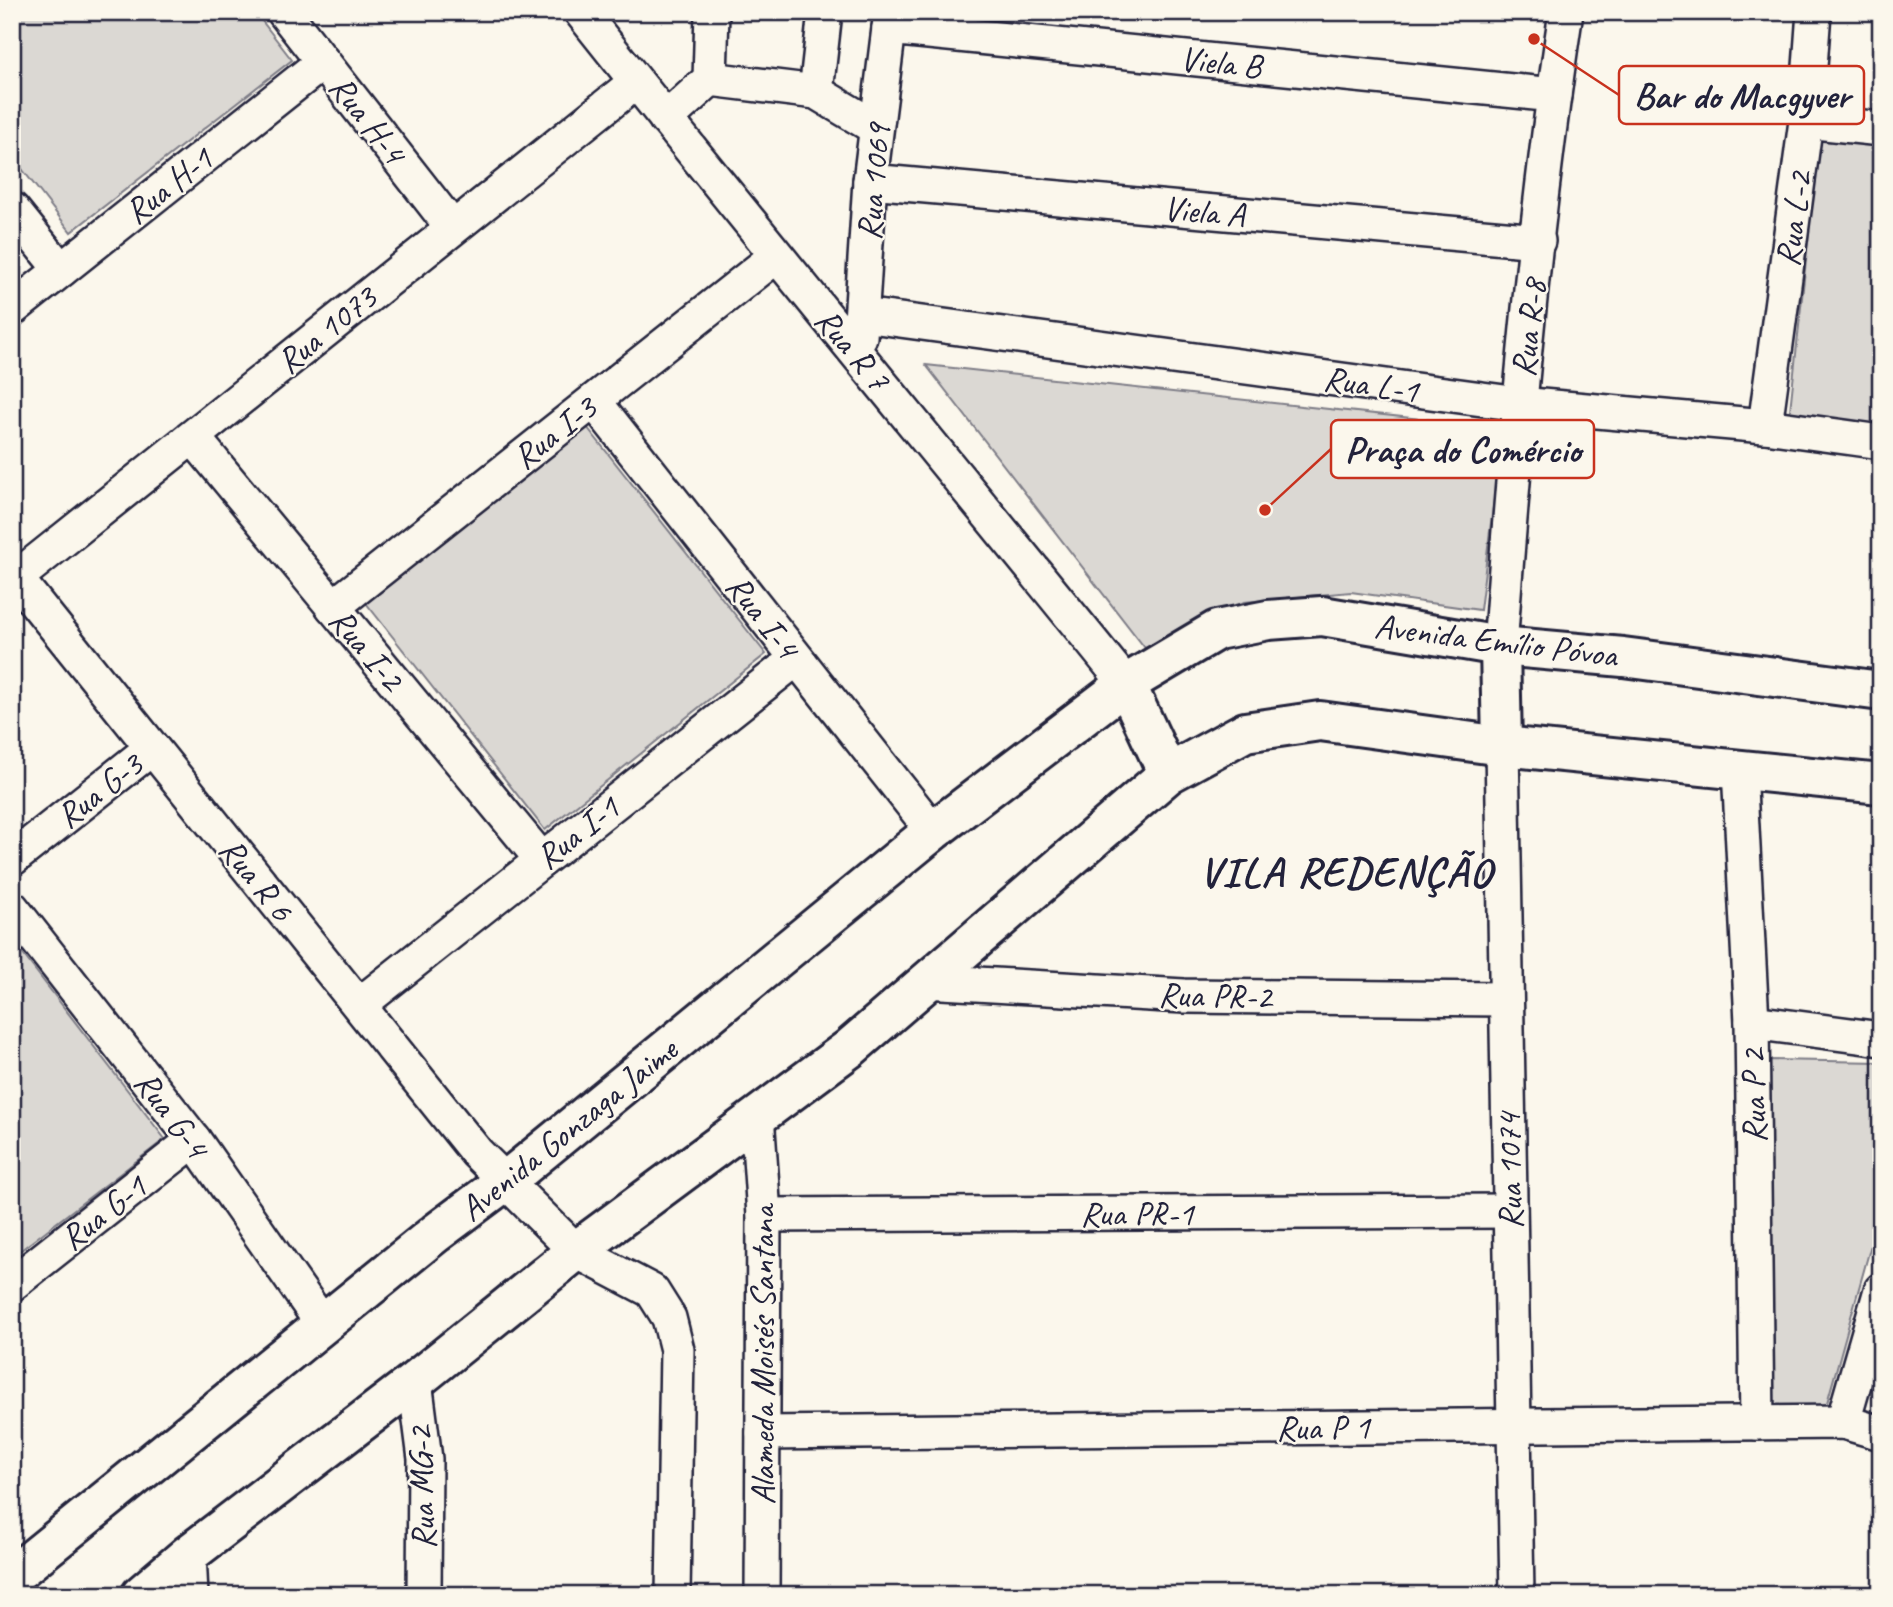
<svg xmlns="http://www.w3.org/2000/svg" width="1893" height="1607" font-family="Caveat,sans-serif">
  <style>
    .green { fill: #dbd8d3; stroke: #7e7d87; stroke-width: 2 }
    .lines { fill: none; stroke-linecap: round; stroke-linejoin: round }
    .minor-casing { stroke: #22223b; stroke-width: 38 }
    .major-casing { stroke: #22223b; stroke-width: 44 }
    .minor { stroke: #fbf7ec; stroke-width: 33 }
    .major { stroke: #fbf7ec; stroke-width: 38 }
    .labels { text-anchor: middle; stroke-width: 5; stroke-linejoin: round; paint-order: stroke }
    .street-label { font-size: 35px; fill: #22223b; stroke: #fbf7ec }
    .district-label { font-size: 42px; font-weight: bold; letter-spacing: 2px; fill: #22223b; stroke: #fbf7ec }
    .leader { fill: none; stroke: #c8321e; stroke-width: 2.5 }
    .callout-dot { fill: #c8321e; stroke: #fbf7ec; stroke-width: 2.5 }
    .callout { fill: #fbf7ec; stroke: #c8321e; stroke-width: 2.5 }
    .callout-label { font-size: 37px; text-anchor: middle; font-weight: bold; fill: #22223b }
  </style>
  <rect width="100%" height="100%" fill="#fbf7ec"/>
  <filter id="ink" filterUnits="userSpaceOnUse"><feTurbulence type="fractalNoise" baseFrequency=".0143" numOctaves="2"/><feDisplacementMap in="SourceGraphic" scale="14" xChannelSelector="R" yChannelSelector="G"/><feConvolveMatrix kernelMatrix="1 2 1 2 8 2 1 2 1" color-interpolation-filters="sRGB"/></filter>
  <g filter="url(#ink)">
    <g class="green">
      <polygon points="12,12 255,12 292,60 71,232 12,156"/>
      <polygon points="1819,138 1881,145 1881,440 1788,429"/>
      <polygon points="926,365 1503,428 1480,610 1351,592 1244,602 1145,648"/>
      <polygon points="587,427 766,654 545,830 366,603"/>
      <polygon points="12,940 165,1139 12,1257"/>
      <polygon points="1768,1060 1881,1062 1881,1209 1825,1410 1769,1410"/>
    </g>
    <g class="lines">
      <g class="minor-casing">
        <g id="minor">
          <polyline points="284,12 452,227"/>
          <path d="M581,12C760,238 945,460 1126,684"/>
          <polyline points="889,28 1554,95"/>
          <polyline points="710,79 816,92 876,128"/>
          <polyline points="816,92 825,12"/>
          <polyline points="666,119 710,79 712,12"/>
          <polyline points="1806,121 1881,129"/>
          <polyline points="870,181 1538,241"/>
          <polyline points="12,209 61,270"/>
          <polyline points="12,309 323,62"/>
          <polyline points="863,315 1519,404 1765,426 1881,442"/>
          <polyline points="860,337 870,181 891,12"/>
          <polyline points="594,401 933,831"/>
          <polyline points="1765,426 1806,121 1814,12"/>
          <polyline points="193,437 542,860"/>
          <polyline points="12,573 477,1153 576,1251 652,1291 669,1318 677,1350 673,1595"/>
          <polyline points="12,581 636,82"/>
          <polyline points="333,607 775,257"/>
          <path d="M1500,646C1516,434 1534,222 1566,12"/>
          <polyline points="1502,746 1517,1595"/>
          <polyline points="1739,769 1752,1022 1757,1423"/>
          <polyline points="12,859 152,748"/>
          <polyline points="12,908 194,1140 324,1326"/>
          <polyline points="925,981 1184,996 1505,999"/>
          <polyline points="359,1005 796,659"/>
          <polyline points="1752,1022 1881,1039"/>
          <polyline points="757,1115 764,1215 762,1595"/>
          <polyline points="764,1215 1510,1211"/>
          <polyline points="12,1284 194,1140"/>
          <polyline points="415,1381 425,1459 424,1595"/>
          <polyline points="1843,1422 1881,1290"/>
          <polyline points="763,1433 1843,1422 1881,1433"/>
          <polyline points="189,1554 191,1595"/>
        </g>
      </g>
      <g class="major-casing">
        <g id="major">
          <polyline points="1500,646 1502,746"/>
          <polyline points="1126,684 1168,774"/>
          <polyline points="12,1576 436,1233 507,1180 933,831 1126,684 1217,630 1268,620 1322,616 1500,646 1623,657 1881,691"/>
          <polyline points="141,1595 189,1554 415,1381 576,1251 850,1048 1168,774 1245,732 1320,721 1502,746 1881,784"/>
        </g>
      </g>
      <use href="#minor" class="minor"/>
      <use href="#major" class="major"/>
    </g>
  </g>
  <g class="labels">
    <g class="street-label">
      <text transform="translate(1221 62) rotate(6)" y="12">Viela B</text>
      <text transform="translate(368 119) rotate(52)" y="12">Rua H-4</text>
      <text transform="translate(873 182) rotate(-85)" y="12">Rua 1069</text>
      <text transform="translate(168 185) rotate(-38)" y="12">Rua H-1</text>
      <text transform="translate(1204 211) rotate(5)" y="12">Viela A</text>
      <text transform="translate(1793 219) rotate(-82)" y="12">Rua L-2</text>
      <text transform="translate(1528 328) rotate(-83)" y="12">Rua R-8</text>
      <text transform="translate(326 329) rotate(-39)" y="12">Rua 1073</text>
      <text transform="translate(853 349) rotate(50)" y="12">Rua R 7</text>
      <text transform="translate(1371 384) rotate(8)" y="12">Rua L-1</text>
      <text transform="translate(554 432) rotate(-38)" y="12">Rua I-3</text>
      <text transform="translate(763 616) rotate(52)" y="12">Rua I-4</text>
      <text transform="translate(1496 640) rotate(7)" y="12">Avenida Emílio Póvoa</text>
      <text transform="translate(367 649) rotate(50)" y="12">Rua I-2</text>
      <text transform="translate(99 790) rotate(-38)" y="12">Rua G-3</text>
      <text transform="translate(577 832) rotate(-38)" y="12">Rua I-1</text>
      <text transform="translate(257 879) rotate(51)" y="12">Rua R 6</text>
      <text transform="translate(1215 995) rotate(1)" y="12">Rua PR-2</text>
      <text transform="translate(1753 1096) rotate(-91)" y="12">Rua P 2</text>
      <text transform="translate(172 1114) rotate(53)" y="12">Rua G-4</text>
      <text transform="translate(568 1129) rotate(-39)" y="12">Avenida Gonzaga Jaime</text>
      <text transform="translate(1509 1171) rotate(-91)" y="12">Rua 1074</text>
      <text transform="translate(103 1212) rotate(-38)" y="12">Rua G-1</text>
      <text x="1137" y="1225">Rua PR-1</text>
      <text transform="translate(762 1355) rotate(-90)" y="12">Alameda Moisés Santana</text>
      <text transform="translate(1323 1427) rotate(-1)" y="12">Rua P 1</text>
      <text transform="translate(421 1488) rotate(-92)" y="12">Rua MG-2</text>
    </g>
    <g class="district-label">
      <text x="1346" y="886">VILA REDENÇÃO</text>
    </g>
  </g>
  <path class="leader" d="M1534 39L1619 95M1265 510L1331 449"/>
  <g class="callout-dot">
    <circle cx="1534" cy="39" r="7"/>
    <circle cx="1265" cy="510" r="7"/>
  </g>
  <g class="callout">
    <rect x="1619" y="66" width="245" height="58" rx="7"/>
    <rect x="1331" y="420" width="263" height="58" rx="7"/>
  </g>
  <g class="callout-label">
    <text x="1742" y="108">Bar do Macgyver</text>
    <text x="1463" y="462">Praça do Comércio</text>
  </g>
  <rect width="1893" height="1607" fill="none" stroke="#fbf7ec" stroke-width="42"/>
  <rect x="21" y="21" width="1851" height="1565" fill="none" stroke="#22223b" stroke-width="2.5" filter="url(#ink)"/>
</svg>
